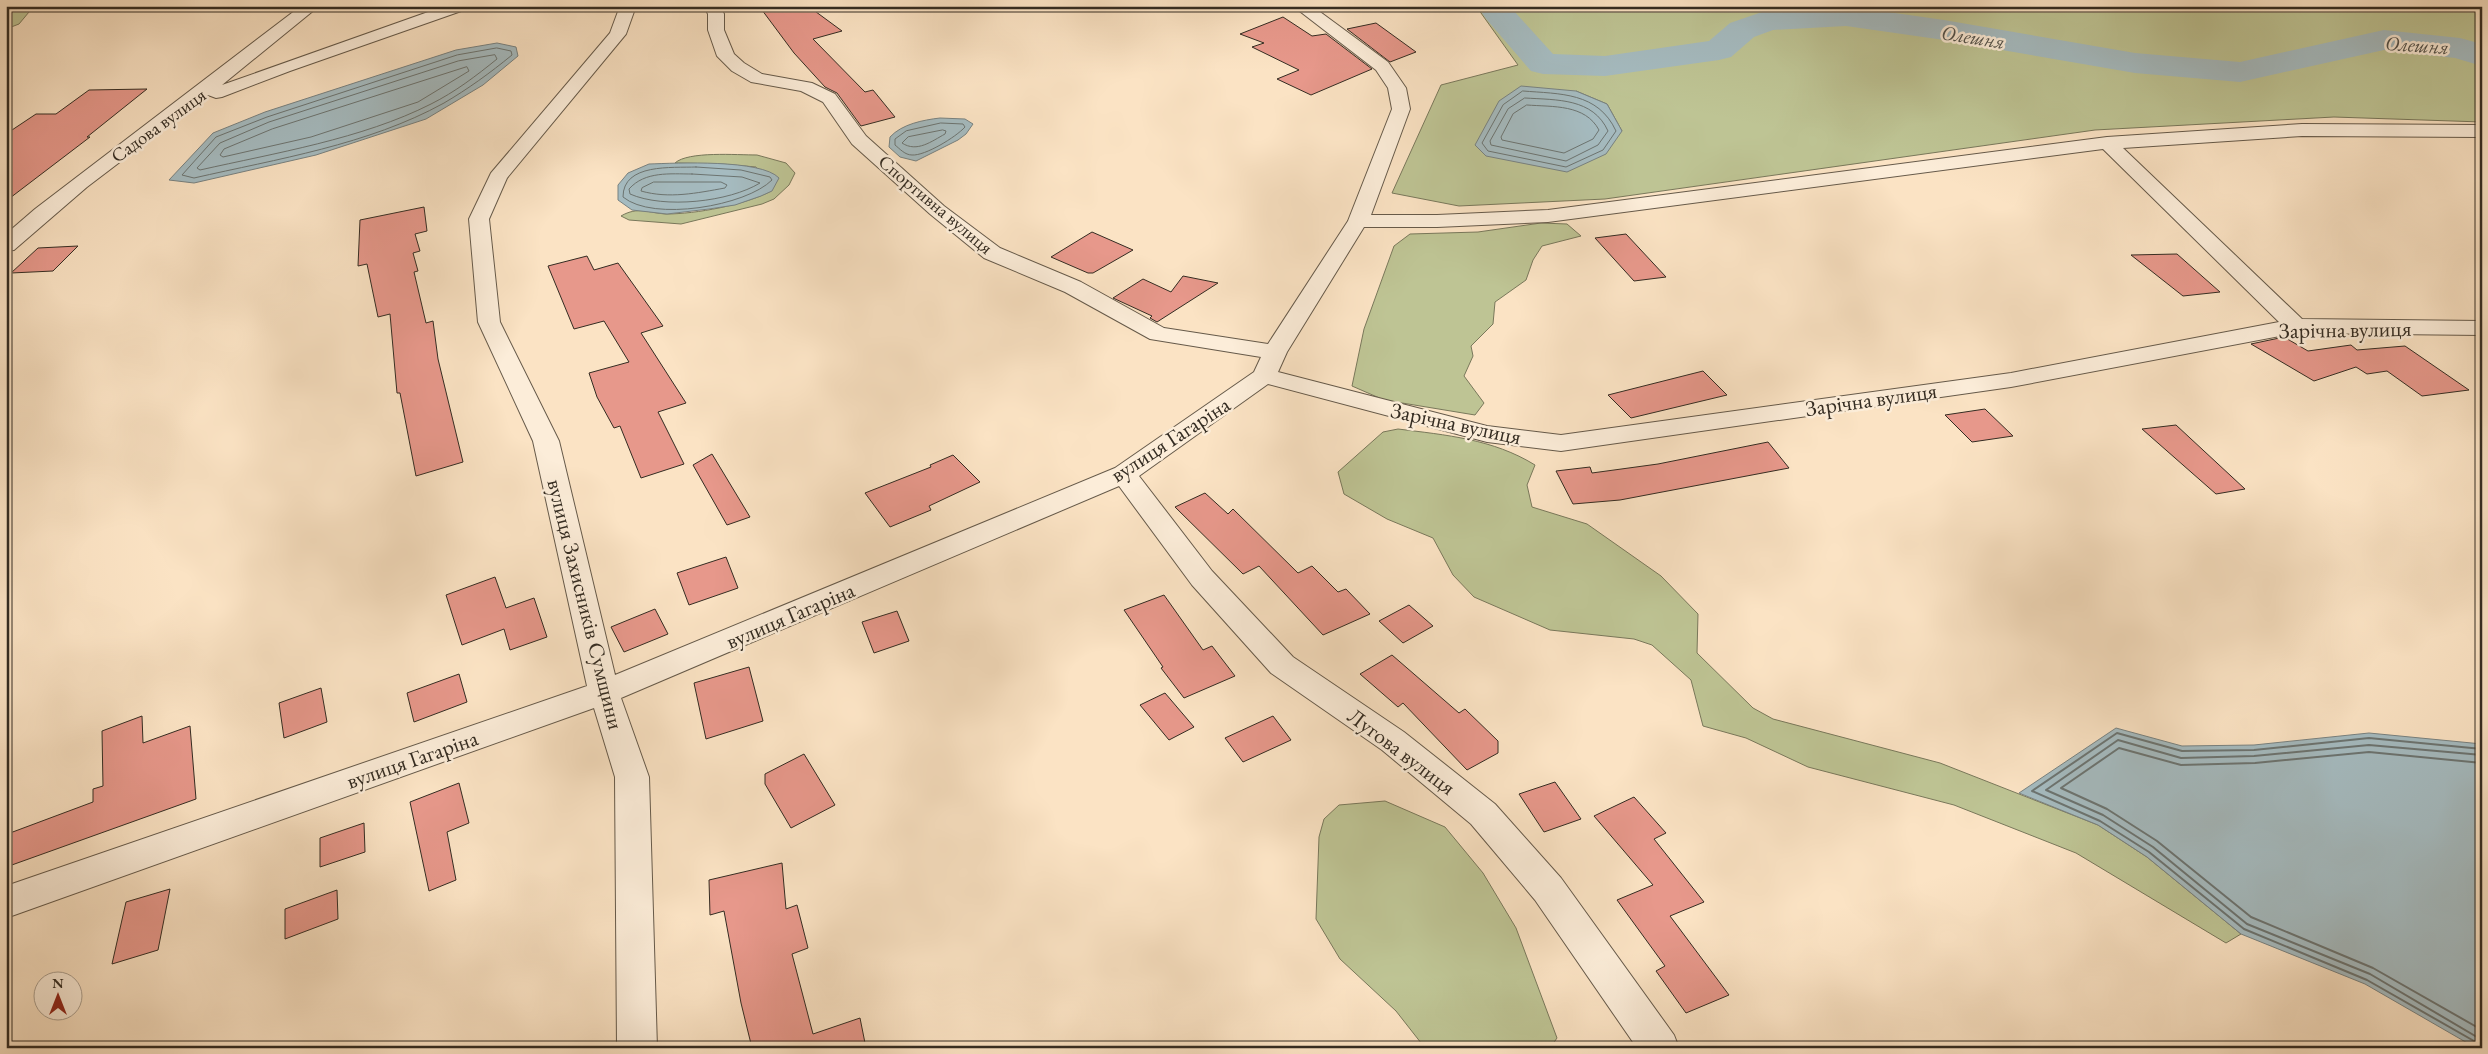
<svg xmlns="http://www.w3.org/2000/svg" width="2488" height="1054" font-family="'EB Garamond',serif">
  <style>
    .green { fill: #bec494; stroke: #79785b; fill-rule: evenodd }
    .water { fill: #a5bbc0; stroke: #788281 }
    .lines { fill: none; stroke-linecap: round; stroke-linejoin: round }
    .shore-far1 { stroke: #6c7471; stroke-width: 1 }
    .shore { stroke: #6c7471; stroke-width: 2 }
    .river { fill: #a5bbc0; fill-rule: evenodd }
    .building { fill: #e7988b; stroke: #342c22 }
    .minor-casing { stroke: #665a4a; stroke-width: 2 }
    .minor { fill: #fcedd9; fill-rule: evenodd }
    .labels { text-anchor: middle; stroke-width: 5; stroke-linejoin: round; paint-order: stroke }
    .far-street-label { font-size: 19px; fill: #342c22; stroke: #fcedd9 }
    .far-water-label { font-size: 20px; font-style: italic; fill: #50504a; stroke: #fcedd9 }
    .street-label { font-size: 22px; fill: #342c22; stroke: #fcedd9 }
  </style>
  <rect width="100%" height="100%" fill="#fbe3c4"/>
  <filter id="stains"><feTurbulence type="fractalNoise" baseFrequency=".004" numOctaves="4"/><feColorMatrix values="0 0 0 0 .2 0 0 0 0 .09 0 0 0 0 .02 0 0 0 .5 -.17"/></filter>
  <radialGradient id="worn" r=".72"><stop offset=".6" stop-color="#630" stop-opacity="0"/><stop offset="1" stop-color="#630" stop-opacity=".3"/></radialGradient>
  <g class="green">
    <polygon points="6,6 34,6 19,24 6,29"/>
    <path d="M1476,6H2482V122L2334,117L2095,130L1605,199L1459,206L1392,193L1441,85L1518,65ZM1576,91L1607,104L1622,131Z"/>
    <path d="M757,155L786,163L795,173L789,185L774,199L762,204L681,224L629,220L621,216C638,206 649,213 666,214C696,214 745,205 771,191L756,167L722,164L675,163C688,151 737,155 757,155Z"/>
    <polygon points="1541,223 1567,224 1581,236 1542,246 1533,260 1526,280 1495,302 1493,324 1471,346 1473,356 1464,376 1484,403 1475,415 1384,400 1352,386 1364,329 1394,246 1410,234 1478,232"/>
    <path d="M1398,429C1446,435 1493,439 1535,465L1527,485L1532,507L1587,524L1661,576L1698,614L1697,653L1753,708L1773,719L1940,763L2098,825L2147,857L2241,934L2226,943L2076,853L1954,805L1808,767L1746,738L1703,726L1691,680L1652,645L1634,639L1550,630L1474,597L1453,575L1433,538L1387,519L1344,494L1338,472L1383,432Z"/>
    <polygon points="1385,801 1445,827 1483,873 1516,928 1557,1038 1550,1048 1425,1048 1396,1011 1340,959 1316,919 1319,837 1324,819 1339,805"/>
  </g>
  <g class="water">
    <polygon points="497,43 516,47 518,56 483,85 426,119 316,155 194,183 169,180 213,133 265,112 456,50"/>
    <polygon points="1521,86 1576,91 1607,104 1622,131 1606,154 1567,172 1486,156 1475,145 1499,101"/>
    <path d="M940,118L965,119L973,124L966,134L958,140L916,161L900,157L889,147L890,137C902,124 923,120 940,118Z"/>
    <path d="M649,164C677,163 761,159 779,178L772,191L761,196L735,205L709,209L667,214L632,210L618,200V185L628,173Z"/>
    <polygon points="2116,728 2182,746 2254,745 2369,733 2482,744 2482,1048 2476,1048 2365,984 2241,934 2147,857 2098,825 2019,793"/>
  </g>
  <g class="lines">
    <g class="shore-far1">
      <path d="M497,48L511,51L512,55C490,73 468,89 444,103C368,145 277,159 194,178L182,175L216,137L267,117L457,55Z"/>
      <path d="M495,55L497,59C476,76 455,92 431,104C362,139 275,153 200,170L197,168L220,143L269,122L458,61Z"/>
      <polygon points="467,67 469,71 418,102 311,137 223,157 220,155 224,149 272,129"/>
      <path d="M1523,91C1560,94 1598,92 1616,131L1603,150L1566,167L1488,151L1482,143L1503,105Z"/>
      <path d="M1525,98C1557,100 1593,98 1608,131L1598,145L1566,161L1491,145L1490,141L1508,109Z"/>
      <path d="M1527,105C1553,107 1585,104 1599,130L1593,139L1564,153L1502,140L1501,137L1513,114Z"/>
      <path d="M941,123L963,124L965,127C956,137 925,156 912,155C905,155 900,149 895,145V139L906,131Z"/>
      <path d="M943,130L946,131L945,134C932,141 917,153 902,143L908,137Z"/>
      <path d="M696,167L741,170L770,177L772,180C746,206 653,222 623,197C623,163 672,168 696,167Z"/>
      <path d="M692,174L742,177L760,183C729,202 664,209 630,194L629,189C645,171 670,174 692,174Z"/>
      <path d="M654,182H721L727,185L725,188C697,193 669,199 641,191L642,188Z"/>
    </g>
    <g class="shore">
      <polyline points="2482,755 2369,745 2254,756 2181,758 2118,740 2046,790 2103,815 2153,847 2247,924 2370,974 2482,1040"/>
      <polyline points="2482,763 2369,752 2255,763 2181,765 2119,748 2061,788 2107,809 2157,841 2251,917 2373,968 2482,1030"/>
      <polyline points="2477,1048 2474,1041 2367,980 2244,929 2149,852 2100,821 2032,791 2117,733 2182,751 2254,750 2369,738 2482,749"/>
    </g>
    <polygon class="river" points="1482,6 1514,6 1514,11 1553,54 1605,56 1709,41 1730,23 1768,10 1846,6 1944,20 2135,53 2240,62 2384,30 2460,38 2482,44 2482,66 2455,58 2384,50 2240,82 2135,73 1944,40 1846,26 1773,30 1754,37 1731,57 1719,60 1605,76 1543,74 1531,71 1487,20 1482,13"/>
  </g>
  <g class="building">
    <polygon points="759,6 808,6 842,31 813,39 865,92 873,90 895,117 861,126 837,93 825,87 794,53"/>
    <polygon points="1283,17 1312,36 1326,34 1372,69 1311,95 1277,79 1299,70 1252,47 1264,43 1240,34"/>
    <polygon points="1376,23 1416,52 1390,62 1347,29"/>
    <polygon points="147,89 87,137 90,137 6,201 6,134 36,114 56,114 89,90"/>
    <polygon points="424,207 427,231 415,234 420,251 413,253 418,271 414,272 426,323 433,321 438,359 463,462 416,476 400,393 397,393 390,314 378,317 367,264 358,266 360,220"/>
    <polygon points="1092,232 1133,250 1093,273 1088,273 1051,257"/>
    <polygon points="1626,234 1666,277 1634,281 1595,238"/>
    <polygon points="78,246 53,271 11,273 38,248"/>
    <polygon points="2177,254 2220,292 2183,296 2131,255"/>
    <polygon points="587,256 594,270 618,263 663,326 641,333 686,403 658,412 684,464 641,478 620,426 614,428 597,397 589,373 629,362 604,321 574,329 548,266"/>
    <polygon points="1183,276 1218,283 1157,322 1150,318 1152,316 1113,298 1143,279 1171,292"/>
    <polygon points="2284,337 2308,351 2351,345 2357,350 2405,346 2469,390 2422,396 2387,371 2367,374 2356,367 2314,381 2251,344"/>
    <polygon points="1703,371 1727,395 1631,418 1608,395"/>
    <polygon points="1985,409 2013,436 1972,442 1945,415"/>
    <polygon points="2176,425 2245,489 2216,494 2142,429"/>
    <polygon points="1768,442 1789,468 1620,500 1573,504 1556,471 1590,467 1592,473 1658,464"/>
    <polygon points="712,454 750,517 727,525 693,465"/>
    <polygon points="953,455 980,482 929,506 931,510 890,527 865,493 931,467 930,465"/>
    <polygon points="1205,493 1228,514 1233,509 1298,573 1312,566 1338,592 1346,589 1370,614 1323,635 1259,566 1243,574 1175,507"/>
    <polygon points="726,557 738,588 689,605 677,573"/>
    <polygon points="495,577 506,608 534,598 547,637 510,650 504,629 462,645 446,595"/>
    <polygon points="1164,595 1203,650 1212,646 1235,676 1184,698 1161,668 1163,667 1124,610"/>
    <polygon points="1409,605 1433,626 1403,643 1379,621"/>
    <polygon points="655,609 668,634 624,652 611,627"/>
    <polygon points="897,611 909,641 874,653 862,622"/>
    <polygon points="1392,655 1459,713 1465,709 1498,741 1498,753 1467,770 1403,703 1398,707 1360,674"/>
    <polygon points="749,667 763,721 706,739 694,683"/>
    <polygon points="459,674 467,702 414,722 407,693"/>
    <polygon points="321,688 327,722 284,738 279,703"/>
    <polygon points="1165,693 1194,727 1169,740 1140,705"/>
    <polygon points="142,716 143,743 190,726 196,799 9,866 10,833 93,802 93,789 103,786 102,731"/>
    <polygon points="1273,716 1291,740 1243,762 1225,738"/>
    <polygon points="804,754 835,805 791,828 765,784 765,774"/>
    <polygon points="1555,782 1581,819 1544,832 1519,794"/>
    <polygon points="459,783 469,823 447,832 456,880 429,891 410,802"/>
    <polygon points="1634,797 1666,833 1654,839 1704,902 1670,916 1729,995 1686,1013 1656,971 1665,966 1617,900 1653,885 1594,816"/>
    <polygon points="364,823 365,852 320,867 320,838"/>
    <polygon points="782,863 786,909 797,905 808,948 792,954 813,1034 860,1018 866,1048 752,1048 741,1003 724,911 710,915 709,880"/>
    <polygon points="170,889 158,950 112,964 126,902"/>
    <polygon points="337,890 338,919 285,939 285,909"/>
  </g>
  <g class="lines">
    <g class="minor-casing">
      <g id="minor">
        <polygon points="301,6 319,6 222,85 445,6 469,6 467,9 290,71 222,97 216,98 208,95 87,187 14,250 6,251 6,234 35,209"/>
        <path d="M620,6H636L626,34L507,178L489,219L500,322L559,441L615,675L1115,468L1254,372L1261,357L1150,339L1065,292L984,258L930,214L852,144L823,102L801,91L751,82L732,71L717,56L708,30V14L704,6H720L724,14V30L734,54L744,63L762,74L812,83L835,94L866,136L944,206L1000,248L1081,282L1164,328L1268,344L1348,221L1392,109L1388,88L1376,70L1293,6H1312L1388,62L1406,88L1410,109L1371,215H1437L1548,210L2107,137L2302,124L2482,125V137L2302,136L2123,148L2302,319L2482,321V335L2296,333L2011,387L1561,451L1487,442L1268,384L1139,476L1212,571L1293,657L1404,732L1495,804L1561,878L1674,1035L1679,1048H1637L1535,900L1471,824L1382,750L1271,673L1192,585L1119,486L621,698L649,777L657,1048H617L615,777L594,708L6,918V886L587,686L533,441L478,322L469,219L491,173L610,33ZM2103,149L2279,322L2011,373L1561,435L1487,426L1278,372L1287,352L1364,227H1437L1548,222Z"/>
      </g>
    </g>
    <use href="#minor" class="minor"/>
  </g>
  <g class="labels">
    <g class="far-street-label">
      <text transform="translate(158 125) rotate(-36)" y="7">Садова вулиця</text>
      <text transform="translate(936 204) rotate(40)" y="7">Спортивна вулиця</text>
    </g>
    <g class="far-water-label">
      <text transform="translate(1973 37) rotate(9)" y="7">Олешня</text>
      <text transform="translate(2417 45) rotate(4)" y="7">Олешня</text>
    </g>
    <g class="street-label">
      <text transform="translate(2345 329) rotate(-1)" y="8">Зарічна вулиця</text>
      <text transform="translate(1871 399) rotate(-8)" y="8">Зарічна вулиця</text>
      <text transform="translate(1456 423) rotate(12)" y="8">Зарічна вулиця</text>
      <text transform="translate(1170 439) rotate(-33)" y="8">вулиця Гагаріна</text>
      <text transform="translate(586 604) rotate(76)" y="8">вулиця Захисників Сумщини</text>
      <text transform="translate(790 615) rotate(-23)" y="8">вулиця Гагаріна</text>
      <text transform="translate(1402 751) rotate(37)" y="8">Лугова вулиця</text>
      <text transform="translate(412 759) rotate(-19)" y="8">вулиця Гагаріна</text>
    </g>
  </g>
  <rect width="2488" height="1054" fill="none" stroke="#fbe3c4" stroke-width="25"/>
  <rect x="8" y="8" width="2473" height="1039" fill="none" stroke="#342c22" stroke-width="2.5"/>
  <rect x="12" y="12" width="2463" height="1029" fill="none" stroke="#342c22"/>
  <g transform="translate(58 996)"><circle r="24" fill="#fcedd9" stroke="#aca090"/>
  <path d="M0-4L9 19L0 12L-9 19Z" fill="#8f2418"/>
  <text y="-8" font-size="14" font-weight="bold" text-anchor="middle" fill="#342c22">N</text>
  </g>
  <rect width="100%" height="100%" filter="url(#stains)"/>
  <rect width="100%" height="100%" fill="url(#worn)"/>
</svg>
